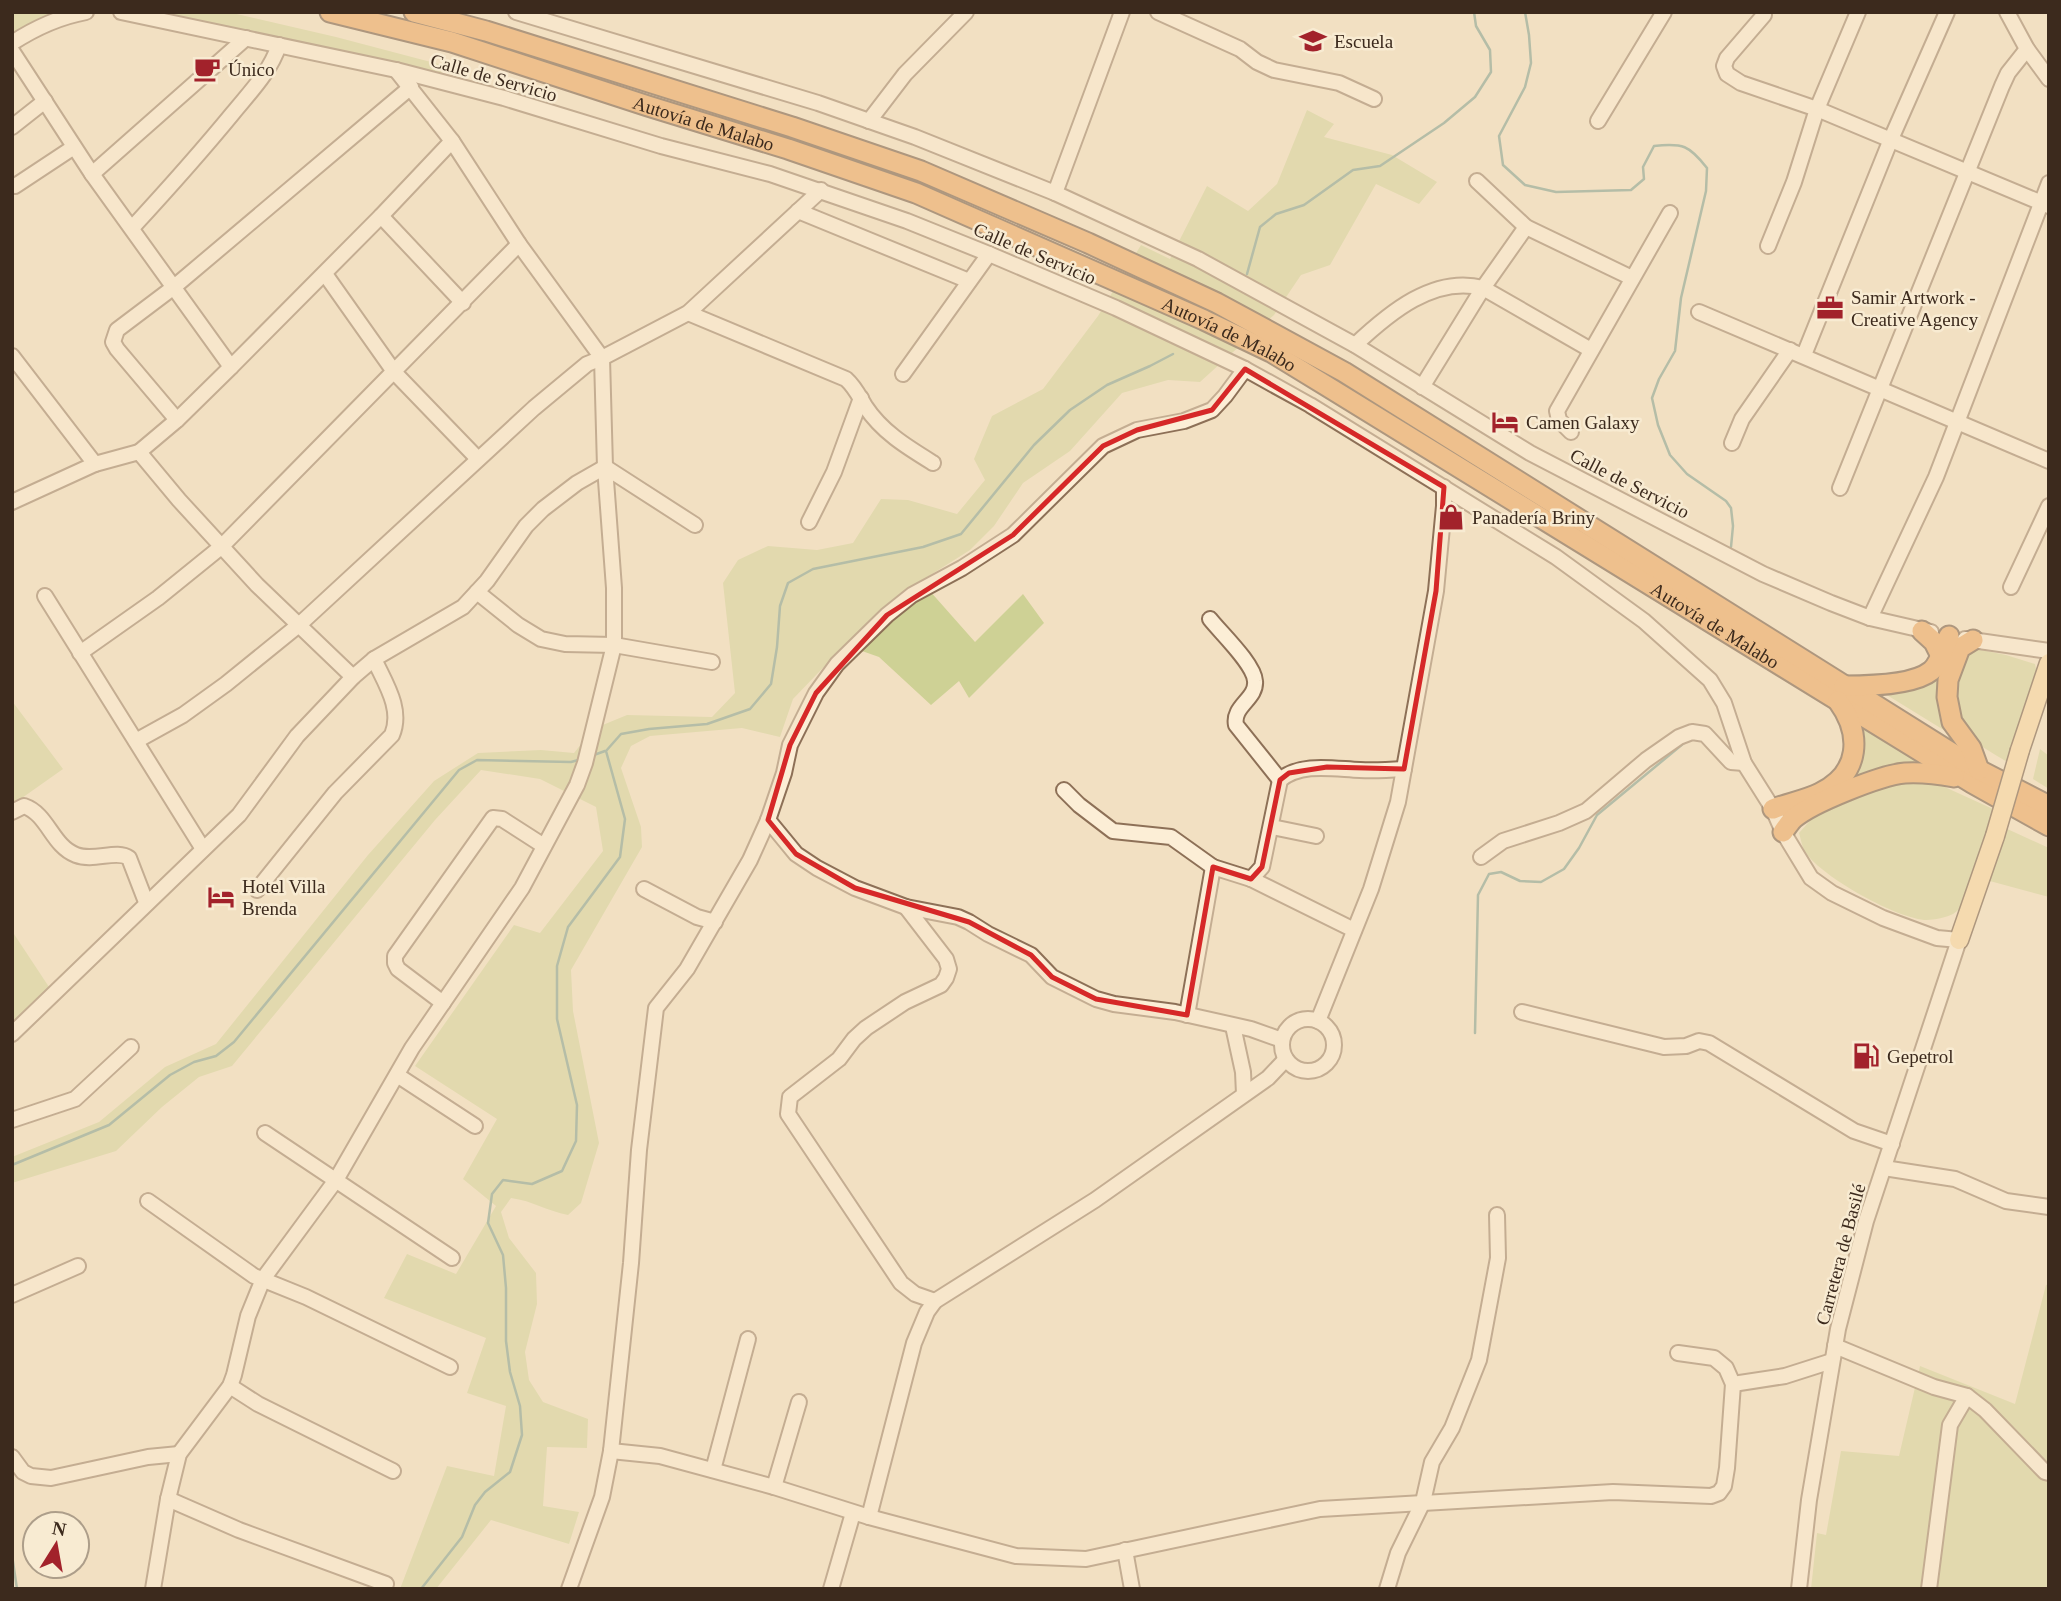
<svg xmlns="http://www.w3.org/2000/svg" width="2061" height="1601" font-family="'Times New Roman',serif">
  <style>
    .green { fill: #ced195 }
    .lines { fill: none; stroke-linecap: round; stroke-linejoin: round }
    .stream { stroke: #6a9386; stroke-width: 2.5 }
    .minor-casing { stroke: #8d7057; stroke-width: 18 }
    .major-casing { stroke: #5b3f2c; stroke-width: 21 }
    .highway-casing { stroke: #5b3f2c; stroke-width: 23 }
    .minor { stroke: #fceed6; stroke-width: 14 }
    .major { stroke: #f8d397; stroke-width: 18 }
    .highway { stroke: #e8994c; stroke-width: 19 }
    .major-bridge-casing { stroke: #5b3f2c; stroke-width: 21; stroke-linecap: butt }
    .major-bridge { stroke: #f8d397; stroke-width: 18 }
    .marked { fill: none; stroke: #d62828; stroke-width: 5; stroke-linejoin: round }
    .labels { text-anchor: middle; stroke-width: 5; stroke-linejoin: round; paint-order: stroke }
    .poi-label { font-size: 19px; fill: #3c2a1d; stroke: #f8ebd2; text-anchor: start }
    .street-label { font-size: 19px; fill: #3c2a1d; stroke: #f8ebd2 }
  </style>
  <rect width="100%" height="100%" fill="#f2e0c2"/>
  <g class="green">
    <polygon points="12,12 67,12 12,39"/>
    <polygon points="136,12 228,12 336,37 446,66 443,73"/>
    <path d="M1307,110L1334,124L1324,137L1392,155L1437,182L1419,204L1376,184L1330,265L1301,275L1274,315L1200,382L1168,380L1122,393L1070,451L1023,483L994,526L970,550L921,581L975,642L1023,594L1044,623L969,698L959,681L931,705L879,657L845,645L793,699L780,737L742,728L650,736L631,746L621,768L641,827L642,847L571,970L573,1011L599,1143L581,1203L568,1215C547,1211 533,1201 511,1198L501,1212L509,1238L536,1273L537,1304L525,1352L529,1380L543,1402L588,1419L587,1448L547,1447L543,1506L579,1512L569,1544L491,1520L436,1589H400L447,1466L494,1476L506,1406L467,1393L486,1338L384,1298L407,1254L456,1274L496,1206L463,1179L497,1119L415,1066L514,925L540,933L603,851L596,807L540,779L481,770L435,820L232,1066L199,1077L162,1107L116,1151L12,1183V1157L99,1122L165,1067L216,1044L368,855L434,781L478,753L541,750L574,753L593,729L627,715L712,717L735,693L723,583L738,560L768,546L817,550L853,543L881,499L908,500L957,514L985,480L974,459L992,416L1043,389L1098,316L1141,245L1170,259L1207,186L1248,211L1277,184Z"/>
    <path d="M1976,649L2006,655L2035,664L2038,679L2010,762H2007C1995,754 1980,747 1971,737C1951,716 1949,663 1976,649Z"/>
    <polygon points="1952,650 1943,693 1968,745 1869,684 1904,685"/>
    <polygon points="12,701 63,769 12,805"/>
    <polygon points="1851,716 1944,774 1833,792 1850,775"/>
    <polygon points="2040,749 2049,756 2049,789 2033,779"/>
    <path d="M1914,780L1936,783L1993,809L1988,838L2003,827L2049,848V897L1975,877C1971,889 1965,907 1953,914C1948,917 1933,920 1927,920C1899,920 1822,877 1806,853C1802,848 1801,839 1799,833L1814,816L1890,785Z"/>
    <polygon points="12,931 49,987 12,1024"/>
    <polygon points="2049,1284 2049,1589 1811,1589 1817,1533 1826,1535 1841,1451 1899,1456 1920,1366 2015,1404 2046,1285"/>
  </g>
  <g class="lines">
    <g class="stream">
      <path d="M1525,12L1529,35L1531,63L1525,87L1499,136L1503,165L1525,185L1556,192L1631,190L1644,179L1643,167L1654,146C1683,143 1689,145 1707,168L1706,191L1681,298L1675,351L1659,379L1652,398L1658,425L1670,455L1687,474L1726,501L1731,508L1733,526L1731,547"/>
      <polyline points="1247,274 1260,227 1276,214 1304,205 1353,170 1380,166 1444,123 1475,97 1491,72 1490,50 1476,26 1474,12"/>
      <polyline points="591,756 605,751"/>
      <polyline points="1475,1033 1478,895 1489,874 1501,872 1520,881 1541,882 1564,869 1579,848 1597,815 1684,743"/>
      <polyline points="12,1165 109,1125 170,1075 194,1062 216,1056 234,1042 459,770 477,760 571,762 582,759"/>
      <polyline points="12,1555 17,1589"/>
      <polyline points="421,1589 462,1537 475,1505 485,1492 510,1472 522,1435 520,1406 510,1372 506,1341 506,1288 503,1255 488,1223 492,1194 503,1180 532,1184 562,1171 576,1141 577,1105 557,1019 557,966 568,927 620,857 625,819 606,751 621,734 649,729 707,724 750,709 771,684 777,647 780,606 788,583 813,569 923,547 961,534 1034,445 1070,410 1107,385 1150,366 1173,354"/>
    </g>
    <g class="minor-casing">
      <g id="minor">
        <polyline points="121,12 396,70 504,98 661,146 770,174 907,221 989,254 1116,308 1245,369 1310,405 1556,557 1644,621 1710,680 1724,703 1744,763 1773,809 1783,832 1811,878 1832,893 1883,918 1937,938 1959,940 1866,1221 1838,1329 1809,1500 1799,1589"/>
        <polyline points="516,12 818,103 915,137 1055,193 1198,259 1355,345 1530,453 1763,574 1831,603 1870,618 1931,632"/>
        <polyline points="1158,12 1240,49 1257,62 1274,70 1339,83 1374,99"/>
        <polyline points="2007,12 2027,49 2049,79"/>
        <polyline points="1764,15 1727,58 1724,66 1727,74 1741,83 1817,109 2049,206"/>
        <path d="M12,43C35,28 59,17 86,12"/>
        <polyline points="12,51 92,174 231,367 177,420 139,452"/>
        <polyline points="869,121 905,74 966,12"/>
        <polyline points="1598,121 1664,12"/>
        <polyline points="12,127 45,101"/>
        <polyline points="92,174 246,38"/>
        <polyline points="1477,181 1526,227 1632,278"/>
        <polyline points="15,186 74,147"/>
        <polyline points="1055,193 1122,12"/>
        <polyline points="798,211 969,281"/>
        <polyline points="381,216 463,303"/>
        <path d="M132,228C167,190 201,152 233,113C251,91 270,72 279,45"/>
        <polyline points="1768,246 1794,182 1817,109 1858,12"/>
        <polyline points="325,274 395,373 478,459"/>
        <polyline points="1699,312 2049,461"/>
        <path d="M688,313L846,379C855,387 859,396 865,406C882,432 907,447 933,463"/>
        <path d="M1355,345C1389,313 1434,275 1483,288L1591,350"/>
        <polyline points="1804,355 1891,139 1947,12"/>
        <polyline points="12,356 95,464"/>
        <polyline points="231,367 381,216 452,141"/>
        <polyline points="903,374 989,254"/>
        <polyline points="1422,387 1483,288 1526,227"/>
        <polyline points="177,420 117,349 113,342 117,330 174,287 411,87"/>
        <polyline points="1571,432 1559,420 1557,411 1670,213"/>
        <polyline points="1732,443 1742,419 1790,350"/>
        <polyline points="605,467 695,525"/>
        <polyline points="1840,488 2002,86 2008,73 2027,49"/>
        <polyline points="12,502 95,464 139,452 179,500 257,585 353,677"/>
        <polyline points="809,522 834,472 861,398"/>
        <polyline points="2011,587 2049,506"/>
        <polyline points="477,592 518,625 541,639 565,644 614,645 712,662"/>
        <polyline points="45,596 203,849"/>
        <polyline points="1870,618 1936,477 2049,183"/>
        <path d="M1210,619C1221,633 1254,664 1255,681C1257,699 1232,706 1236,725L1280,780"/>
        <polyline points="1965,639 2049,651"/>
        <polyline points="80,653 158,598 221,547 519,244"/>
        <polyline points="136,741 183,715 226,684 300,624 534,408 587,364 602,358 519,244 452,141 396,70"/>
        <polyline points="1064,790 1079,805 1113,831 1171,837 1213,867"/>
        <path d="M12,812L24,806C48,814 52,846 76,855C94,862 117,849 129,858L146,902"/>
        <polyline points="768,820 796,854 817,868 855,888 906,907 958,917 969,922 988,934 1031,955 1052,977 1096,999 1114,1004 1175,1012 1251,1029 1282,1040"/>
        <polyline points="1272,827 1316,836"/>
        <polyline points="1481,857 1503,841 1559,823 1586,811 1646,760 1679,737 1692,732 1705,734 1731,762 1744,763"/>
        <path d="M1251,879L1262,867L1280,780C1301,762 1334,769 1360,770C1374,771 1389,770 1404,769"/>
        <polyline points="644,889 697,917 715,922"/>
        <path d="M257,890L335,793L392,735C403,709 385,683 374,659"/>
        <polyline points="906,907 946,959 949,969 946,978 941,985 905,1002 866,1028 854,1039 839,1059 790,1097 788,1114 901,1283 915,1294 935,1301"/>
        <polyline points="443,1003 398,969 395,963 395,956 493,818 502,819 544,846"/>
        <polyline points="1522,1012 1664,1047 1686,1046 1699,1041 1709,1043 1854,1131 1892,1144"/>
        <polyline points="1187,1015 1213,867 1251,879 1354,930"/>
        <circle cx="1308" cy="1045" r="26"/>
        <polyline points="1318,1021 1371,889 1398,802 1436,591 1444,506 1444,487"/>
        <polyline points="1233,1026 1243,1072 1244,1094"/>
        <polyline points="12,1034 239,815 297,736 353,677 374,659 463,607 487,581 526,526 543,509 577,483 605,467"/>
        <polyline points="397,1075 475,1126"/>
        <polyline points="12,1120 75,1099 131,1047"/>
        <polyline points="265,1133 452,1258"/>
        <polyline points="1884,1168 1955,1179 2006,1201 2049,1207"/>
        <polyline points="148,1201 254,1276 306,1297 450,1367"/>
        <polyline points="12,1295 78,1266"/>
        <polyline points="1835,1346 1934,1387 1967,1396 1985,1410 2045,1472 2049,1473"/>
        <polyline points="1733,1384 1785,1376 1832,1361"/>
        <polyline points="230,1386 258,1404 393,1471"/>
        <polyline points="611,1451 660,1456 774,1487 869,1517 1016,1556 1086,1559 1320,1509 1613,1492 1711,1496 1719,1493 1724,1486 1727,1468 1733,1384 1726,1368 1714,1358 1678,1353"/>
        <polyline points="12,1457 23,1472 31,1476 51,1478 148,1457 179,1454"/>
        <polyline points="713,1470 748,1339"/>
        <polyline points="774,1487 799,1402"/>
        <polyline points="168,1499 239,1530 386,1584"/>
        <polyline points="869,1517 914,1343 927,1312 935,1301 1095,1200 1268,1078 1286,1059"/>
        <polyline points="1125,1550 1132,1589"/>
        <polyline points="153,1589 168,1499 179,1454 230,1386 234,1375 248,1316 263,1279 336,1180 412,1048 522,888 577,785 585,763 614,645 614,588 605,467 602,358 688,313 821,190"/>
        <polyline points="569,1589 602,1497 611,1451 631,1263 639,1150 656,1008 687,969 750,860 768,820 784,773 790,745 816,693 837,664 887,615 912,595 962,568 1013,535 1103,446 1137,430 1184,421 1212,410 1225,396 1245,369"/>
        <polyline points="831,1589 853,1513"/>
        <polyline points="1387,1589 1398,1553 1423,1502 1432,1462 1452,1428 1479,1360 1498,1258 1497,1215"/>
        <polyline points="1929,1589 1950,1425 1967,1396"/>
      </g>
    </g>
    <g class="major-casing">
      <g id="major">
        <polyline points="2020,750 2049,663"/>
        <polyline points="1959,940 1995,836"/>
      </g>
    </g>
    <g class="highway-casing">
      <g id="highway">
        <path id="s1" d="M330,12L452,42L648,106L788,149L916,193L1204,320L1271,352L1325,385L1972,783L2049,826"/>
        <polyline points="414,12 486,31 792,127 921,171 1088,243 1217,303 1344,372 1979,770 2049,806"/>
        <polyline points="1922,631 1934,642 1940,654"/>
        <polyline points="1973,640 1960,648 1948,680 1947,697 1952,722 1971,748 1979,770"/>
        <path d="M1844,686C1866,686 1914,685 1931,671C1940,664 1944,646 1949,636"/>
        <path d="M1773,809C1789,803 1806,800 1820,793C1861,773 1862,734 1838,701"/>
        <path d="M1783,832C1786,828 1789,823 1793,819C1811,803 1881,775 1905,773C1922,772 1938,774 1954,777"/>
      </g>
    </g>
    <use href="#minor" class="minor"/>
    <use href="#major" class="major"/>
    <use href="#highway" class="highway"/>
    <g class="major-bridge-casing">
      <polyline id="major-bridge" points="1995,836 2020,750"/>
    </g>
    <use href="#major-bridge" class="major-bridge"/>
  </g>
  <path d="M0 0H2061V1601H0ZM1245,369L1444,487L1436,591L1404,769L1327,767L1289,773L1280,780L1262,867L1251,879L1213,867L1187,1015L1096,999L1052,977L1031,955L969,922L855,888L796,854L768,820L790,745L816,693L887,615L1013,535L1103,446L1137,430L1212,410Z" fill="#f2e0c2" fill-opacity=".55" fill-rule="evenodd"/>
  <path class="marked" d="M1245,369L1444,487L1436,591L1404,769L1327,767L1289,773L1280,780L1262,867L1251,879L1213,867L1187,1015L1096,999L1052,977L1031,955L969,922L855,888L796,854L768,820L790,745L816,693L887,615L1013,535L1103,446L1137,430L1212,410Z"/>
  <defs>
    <g id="school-bare" transform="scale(2.1)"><path d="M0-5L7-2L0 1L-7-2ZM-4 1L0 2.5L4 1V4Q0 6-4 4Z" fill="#a2222b" stroke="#f8ebd2" stroke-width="2.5" paint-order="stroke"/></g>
    <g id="cafe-bare" transform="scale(2.1)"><path d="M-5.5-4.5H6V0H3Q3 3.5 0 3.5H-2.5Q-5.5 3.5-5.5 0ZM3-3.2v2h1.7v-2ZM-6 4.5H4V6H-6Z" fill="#a2222b" stroke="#f8ebd2" stroke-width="2.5" paint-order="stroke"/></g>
    <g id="office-bare" transform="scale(2.1)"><path d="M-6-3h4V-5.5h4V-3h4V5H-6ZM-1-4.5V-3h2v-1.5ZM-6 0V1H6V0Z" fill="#a2222b" stroke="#f8ebd2" stroke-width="2.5" paint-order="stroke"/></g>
    <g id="hotel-bare" transform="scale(2.1)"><path d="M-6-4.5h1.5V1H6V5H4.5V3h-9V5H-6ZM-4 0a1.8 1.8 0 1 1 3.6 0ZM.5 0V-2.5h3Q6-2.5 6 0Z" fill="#a2222b" stroke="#f8ebd2" stroke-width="2.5" paint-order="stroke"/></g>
    <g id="shop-bare" transform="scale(2.1)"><path d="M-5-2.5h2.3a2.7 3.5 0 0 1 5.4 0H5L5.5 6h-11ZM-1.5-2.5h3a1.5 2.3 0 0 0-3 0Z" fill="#a2222b" stroke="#f8ebd2" stroke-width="2.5" paint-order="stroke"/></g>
    <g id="fuel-bare" transform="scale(2.1)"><path d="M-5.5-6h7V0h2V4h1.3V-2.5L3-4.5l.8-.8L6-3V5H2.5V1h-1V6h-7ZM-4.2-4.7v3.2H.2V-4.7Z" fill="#a2222b" stroke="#f8ebd2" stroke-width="2.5" paint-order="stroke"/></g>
  </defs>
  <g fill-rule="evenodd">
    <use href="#school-bare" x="1313" y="41"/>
    <use href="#cafe-bare" x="207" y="69"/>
    <use href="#office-bare" x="1830" y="308"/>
    <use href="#hotel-bare" x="1505" y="422"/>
    <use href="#shop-bare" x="1451" y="517"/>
    <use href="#hotel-bare" x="221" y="897"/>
    <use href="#fuel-bare" x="1866" y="1056"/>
  </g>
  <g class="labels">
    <g class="poi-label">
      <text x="1334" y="48">Escuela</text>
      <text x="228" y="76">Único</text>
      <text x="1851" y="304">Samir Artwork -<tspan x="1851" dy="22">Creative Agency</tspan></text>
      <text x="1526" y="429">Camen Galaxy</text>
      <text x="1472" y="524">Panadería Briny</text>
      <text x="242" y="893">Hotel Villa<tspan x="242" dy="22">Brenda</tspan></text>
      <text x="1887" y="1063">Gepetrol</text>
    </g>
    <g class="street-label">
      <text transform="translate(494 77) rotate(16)" y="7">Calle de Servicio</text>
      <text dy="7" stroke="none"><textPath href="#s1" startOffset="390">Autovía de Malabo</textPath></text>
      <text transform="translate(1035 253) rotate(23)" y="7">Calle de Servicio</text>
      <text dy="7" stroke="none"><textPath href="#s1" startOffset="957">Autovía de Malabo</textPath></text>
      <text transform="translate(1630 483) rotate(27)" y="7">Calle de Servicio</text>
      <text dy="7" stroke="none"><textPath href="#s1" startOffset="1524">Autovía de Malabo</textPath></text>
      <text transform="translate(1840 1254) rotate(-75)" y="7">Carretera de Basilé</text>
    </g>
  </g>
  <rect width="2061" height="1601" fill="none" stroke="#3c2a1d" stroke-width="28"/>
  <g transform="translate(56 1545) rotate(11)"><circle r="33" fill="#f8ebd2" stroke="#ad9e8a" stroke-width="2"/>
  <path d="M0-5L12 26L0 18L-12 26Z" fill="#a2222b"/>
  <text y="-10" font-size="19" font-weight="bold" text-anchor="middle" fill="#3c2a1d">N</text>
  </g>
</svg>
